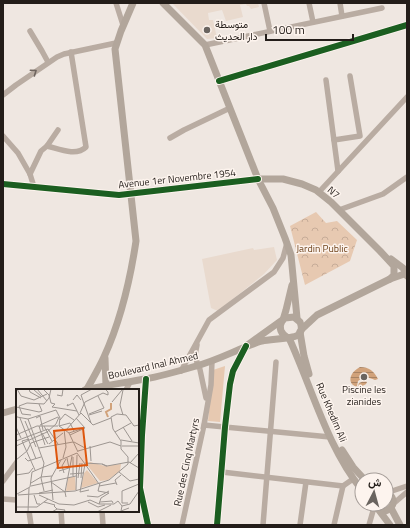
<svg xmlns="http://www.w3.org/2000/svg" width="410" height="528" font-family="'Titillium Web',Vazirmatn,sans-serif">
  <style>
    .built { fill: #e9dace }
    .park { fill: url(#park-crowns) }
    .garden { fill: #e7c9b1 }
    .water { fill: url(#water-rules) }
    .lines { fill: none; stroke-linecap: round; stroke-linejoin: round }
    .minor { stroke: #b9aca2; stroke-width: 5.5 }
    .major { stroke: #b2a69b; stroke-width: 7 }
    .cycleway-casing { stroke: #fdf4ee; stroke-width: 8 }
    .cycleway { stroke: #1b5e20; stroke-width: 6 }
    .oneway { stroke: #6e645e }
    .poi-dot { fill: #6a645f; stroke: #fdf4ee; stroke-width: 1.5 }
    .labels { text-anchor: middle; stroke-width: 3; stroke-linejoin: round; paint-order: stroke }
    .poi-label { font-size: 10px; fill: #231d19; stroke: #fdf4ee; text-anchor: start }
    .street-label { font-size: 10px; fill: #231d19; stroke: #fdf4ee }
    .park-label { font-size: 10px; fill: #6f431b; stroke: #fdf4ee }
    .inset-river { fill: none; stroke: #d1a27a; stroke-width: 2 }
    .inset-road { fill: none; stroke: #9d9691; stroke-width: 1 }
    .view { fill: #de560d; fill-opacity: 0.15; stroke: #de560d; stroke-width: 2 }
    .inset-edge { fill: none; stroke: #231d19; stroke-width: 2 }
  </style>
  <defs>
    <pattern id="park-crowns" width="20" height="18" patternUnits="userSpaceOnUse"><rect width="20" height="18" fill="#e7c9b1"/><path d="M2 6a3 3 0 1 1 6 0M12 15a3 3 0 1 1 6 0" fill="none" stroke="#c6ac98"/></pattern>
    <pattern id="water-rules" width="6" height="5" patternUnits="userSpaceOnUse"><rect width="6" height="5" fill="#d1a27a"/><path d="M0 2.5h6" fill="none" stroke="#a98363"/></pattern>
  </defs>
  <rect width="100%" height="100%" fill="#efe7e1"/>
  <g class="built">
    <polygon points="172,3 258,3 259,7 251,9 249,6 247,6 246,4 240,5 243,17 226,21 222,10 208,13 209,20 213,20 217,38 207,39"/>
    <polygon points="274,247 277,260 264,274 218,311 211,308 202,259 253,248 254,250"/>
  </g>
  <polygon class="park" points="316,212 326,223 337,221 357,240 350,261 305,285 290,226"/>
  <polygon class="garden" points="225,366 220,422 208,421 213,370"/>
  <path class="water" d="M360,367C369,367 374,371 378,379L375,380C368,377 364,376 358,381L357,386H358L359,383L364,381L367,382L366,384C351,393 343,376 360,367Z"/>
  <g class="lines">
    <g class="minor">
      <polyline points="116,3 123,25"/>
      <polyline points="264,3 270,31"/>
      <polyline points="309,3 313,22"/>
      <polyline points="340,3 342,16"/>
      <polyline points="30,31 42,51 48,62"/>
      <polyline points="205,45 382,8"/>
      <polyline points="326,80 338,171"/>
      <polyline points="219,81 407,25"/>
      <polyline points="3,95 16,85 57,57 64,54 116,43"/>
      <polyline points="3,136 18,153 30,174 34,187"/>
      <polyline points="170,138 184,130 230,108"/>
      <polyline points="334,140 360,136 350,76"/>
      <path d="M47,146C59,149 76,157 86,147L71,52"/>
      <polyline points="30,174 41,151 47,146 58,130"/>
      <polyline points="3,184 119,195 258,179"/>
      <polyline points="319,192 407,97"/>
      <polyline points="339,210 383,194 407,177"/>
      <polyline points="197,345 195,355 198,366"/>
      <polyline points="199,365 206,398"/>
      <polyline points="181,371 209,320 274,272 283,258 287,243"/>
      <polyline points="146,379 142,435 140,488 148,525"/>
      <polyline points="126,390 130,382"/>
      <polyline points="204,425 330,437"/>
      <polyline points="222,472 343,486 353,479"/>
      <polyline points="3,481 17,462"/>
      <polyline points="386,493 407,486"/>
      <polyline points="3,499 17,500"/>
      <polyline points="393,504 407,492"/>
      <polyline points="29,511 31,525"/>
      <polyline points="61,511 62,525"/>
      <polyline points="102,511 103,525"/>
      <polyline points="182,525 204,425 211,385 212,361"/>
      <polyline points="217,525 225,427 230,384 233,371 246,346"/>
      <polyline points="263,525 276,362"/>
      <polyline points="300,525 306,482"/>
      <polyline points="334,525 343,486"/>
      <polyline points="369,525 373,511 376,507"/>
    </g>
    <g class="major">
      <polyline points="163,3 205,45 258,179 273,208 285,238 291,255 297,318"/>
      <polyline points="258,179 283,179 302,184 316,190 331,202 380,251 394,266 394,275 390,279"/>
      <polyline points="391,259 403,268 407,276"/>
      <polyline points="283,320 286,310 292,285"/>
      <path d="M282,321C278,328 281,334 288,338"/>
      <polyline points="302,329 317,315 390,279 407,273"/>
      <polyline points="300,332 304,356 309,374"/>
      <path d="M289,338C312,388 327,447 362,490"/>
      <polyline points="105,358 106,386"/>
      <path d="M87,389C93,378 99,368 104,357C121,320 130,281 136,241L115,49L121,31L133,3"/>
      <path d="M85,390C105,385 125,383 145,379C162,376 179,371 196,366C219,360 239,348 262,341C270,339 293,339 298,335C302,332 302,327 300,322L294,317L285,318L246,346"/>
      <polyline points="3,413 17,409"/>
      <polyline points="342,450 353,467 365,480"/>
      <path d="M375,504C384,522 404,500 386,493"/>
      <polyline points="391,508 400,525"/>
      <polyline points="378,509 390,525"/>
    </g>
    <g class="cycleway-casing">
      <g id="cycleway">
        <polyline points="219,81 407,25"/>
        <polyline points="3,184 119,195 258,179"/>
        <polyline points="146,379 142,435 140,488 148,525"/>
        <polyline points="217,525 225,427 230,384 233,371 246,346"/>
      </g>
    </g>
    <use href="#cycleway" class="cycleway"/>
  </g>
  <defs><path id="oneway-chevron" d="M-2-3.5L2.5 0L-2 3.5" fill="none" stroke-width="1.6" stroke-linecap="round" stroke-linejoin="round"/></defs>
  <use class="oneway" href="#oneway-chevron" transform="translate(34 72) rotate(-35)"/>
  <g class="poi-dot">
    <circle cx="207" cy="30" r="4"/>
    <circle cx="364" cy="377" r="4"/>
  </g>
  <g class="labels">
    <g class="poi-label">
      <text x="215" y="28">متوسطة<tspan x="215" dy="12">دار الحديث</tspan></text>
      <text x="364" y="393" text-anchor="middle">Piscine les<tspan x="364" dy="12">zianides</tspan></text>
    </g>
    <g class="street-label">
      <text transform="translate(177 178) rotate(-6)" y="4">Avenue 1er Novembre 1954</text>
      <text transform="translate(334 192) rotate(40)" y="4">N7</text>
      <text transform="translate(153 365) rotate(-13)" y="4">Boulevard Inal Ahmed</text>
      <text transform="translate(332 412) rotate(67)" y="4">Rue Khedim Ali</text>
      <text transform="translate(186 462) rotate(-78)" y="4">Rue des Cinq Martyrs</text>
    </g>
    <g class="park-label">
      <text x="322" y="252">Jardin Public</text>
    </g>
  </g>
  <g transform="translate(16 389)">
    <rect width="123" height="123" fill="#efe7e1"/>
    <path d="M74,73L89,77L105,75L104,82L92,91L84,92L71,76Z" fill="#e7c9b1"/>
    <path d="M71,81L82,94L65,99L68,84ZM52,88H59L60,101L50,102Z" fill="#e7c9b1"/>
    <path class="inset-river" d="M92,28L90,23L95,20V14"/>
    <path class="inset-road" d="M1,0L5,7L18,11L31,5M13,0L14,3L25,9M17,0L26,8M21,0L31,12M27,0L33,6L35,14L39,15L36,18L61,22M107,1L104,16L107,26M41,6L46,7L47,0M57,11L61,6L65,11M96,13L106,1M52,15L51,17L57,14L63,26M0,18L23,23L26,22L23,15M64,24L69,13L87,4L92,6V3L89,0M0,25L1,28L12,30L40,21L44,29L43,37M73,25L88,19L82,7M15,26L6,25L3,17L11,14L28,15L33,9L35,0M73,26L86,22M4,29L20,70M20,29L24,27L27,41M12,30L28,74L25,89L28,102M44,31L49,25L58,31M9,32L20,58M75,34L65,6L76,0M24,36L42,28M23,37L29,56M28,37L36,52M43,37L54,34L58,42M43,37L53,44L62,63M0,38L5,49M107,38L116,52M32,40L42,55M50,41L65,24L77,36L95,29M99,43L115,34M26,44L32,55M53,44L65,40M0,46L21,37H42M54,46L69,39L60,29M13,50L6,52L19,81M105,51L123,54M0,52L32,40M105,52L97,40L95,28L101,25L110,26L118,37L123,36M58,53L69,59M33,55L47,44M0,57L31,43L40,35L43,28M74,57L75,72M106,57H123M23,59L57,53M62,62L94,53L105,57M61,64L69,75M9,69L12,72L25,68M47,69L50,58L48,40M0,71L11,62L15,54L33,48M69,74L86,75M114,74L123,64M69,75L64,103L73,101M69,75L83,95M91,77L86,75L90,77H91L113,73L123,79M43,82L53,79L51,69M103,83L114,92L123,90M48,84L46,77L50,70M54,85L67,84M0,86L13,84L17,79M57,87V68M62,89L64,74M65,89L66,74M35,93L49,103L50,108M15,94L25,88L36,87M84,94L82,102L93,104M101,96L99,91L105,86M15,97L60,87M83,97L100,94M60,101L61,66M49,103L56,67M23,104L37,101M1,105L14,98L16,83L61,64M2,106L59,102L93,91L112,75V68L105,60V52M18,106L21,115H24M23,106L43,115L58,116L74,111L83,115H98M71,107L82,108L93,102M37,111L35,89L45,71M28,113L39,116L38,117L41,120M72,113L82,118L89,116M84,113L96,112L97,114M112,114H106V102L123,95M83,115L85,109L93,104M98,115L102,112L106,117L114,115L123,102M106,117L105,122L113,119M0,118H21L32,110M12,123L13,99M36,123L41,120L49,121L48,123M81,123L95,116"/>
    <path class="view" d="M67,39L71,76L42,79L38,42Z"/>
    <rect width="123" height="123" class="inset-edge"/>
  </g>
  <rect width="410" height="528" fill="none" stroke="#231d19" stroke-width="8"/>
  <g transform="translate(374 492) rotate(6)"><circle r="19" fill="#fdf4ee" stroke="#a69e99"/>
  <path d="M0-3L7 15L0 10L-7 15Z" fill="#6a645f"/>
  <text y="-6" font-size="11" font-weight="bold" text-anchor="middle" fill="#231d19">ش</text>
  </g>
  <path d="M266 34v6h87v-6" fill="none" stroke="#231d19" stroke-width="2"/>
  <text x="272" y="34" font-size="12" fill="#231d19" stroke="#fdf4ee" stroke-width="3" paint-order="stroke">100 m</text>
</svg>
